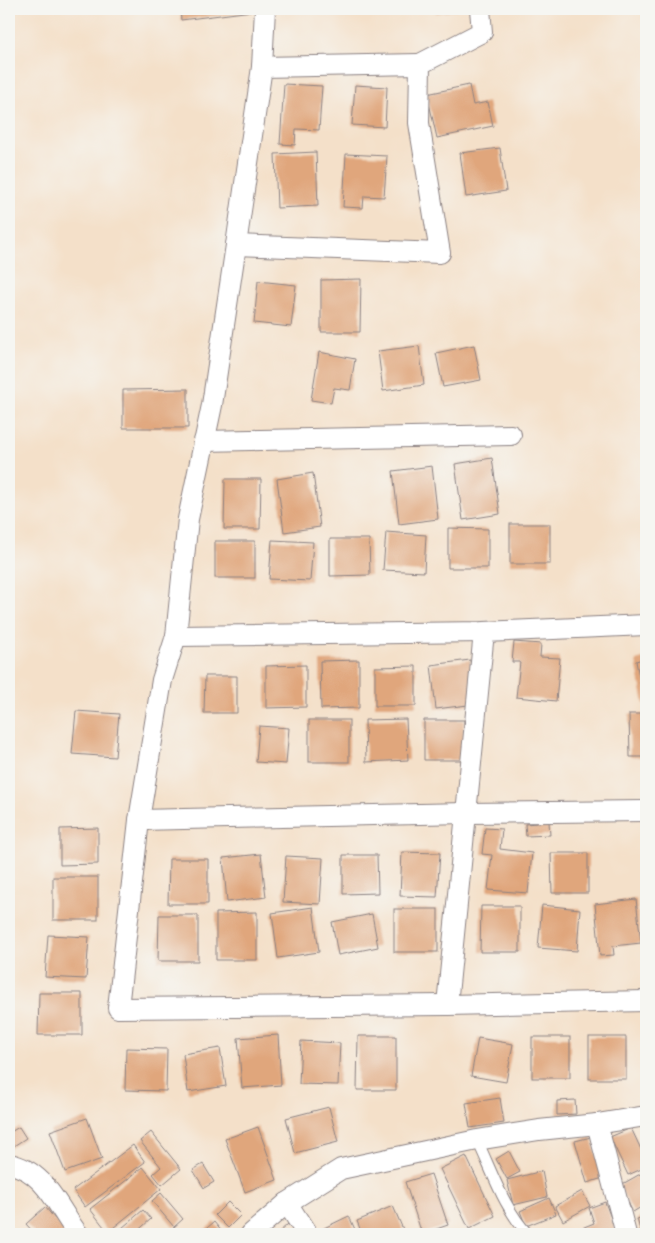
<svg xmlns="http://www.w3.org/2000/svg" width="655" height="1243" font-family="'IM FELL DW Pica',serif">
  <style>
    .building { fill: #e0a67c }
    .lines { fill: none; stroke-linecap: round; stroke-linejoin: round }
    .service-casing { stroke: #8b8182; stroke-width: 12 }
    .minor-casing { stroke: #8b8182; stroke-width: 22 }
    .service { stroke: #fff; stroke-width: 10 }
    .minor { stroke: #fff; stroke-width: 20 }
  </style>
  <rect width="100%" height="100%" fill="#f6f6f2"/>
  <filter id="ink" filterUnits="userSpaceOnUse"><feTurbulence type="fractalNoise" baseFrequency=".02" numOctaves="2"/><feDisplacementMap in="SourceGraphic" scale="10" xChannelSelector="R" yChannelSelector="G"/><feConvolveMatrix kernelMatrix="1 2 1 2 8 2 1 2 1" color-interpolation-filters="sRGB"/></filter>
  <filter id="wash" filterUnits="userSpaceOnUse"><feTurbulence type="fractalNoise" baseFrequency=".0096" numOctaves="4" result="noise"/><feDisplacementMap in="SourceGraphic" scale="20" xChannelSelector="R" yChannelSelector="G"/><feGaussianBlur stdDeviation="1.12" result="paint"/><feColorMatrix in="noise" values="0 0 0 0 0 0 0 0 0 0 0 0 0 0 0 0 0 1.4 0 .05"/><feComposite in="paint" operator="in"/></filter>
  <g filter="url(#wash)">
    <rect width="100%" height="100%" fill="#f4e0c9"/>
    <g id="blocks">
      <g class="building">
        <polygon points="180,9 252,9 252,11 181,20"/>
        <rect x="366" y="9" width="44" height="2"/>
        <polygon points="435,9 457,9 457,10 436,13"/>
        <polygon points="284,84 322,86 319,130 296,129 295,145 280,144"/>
        <polygon points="355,85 387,87 385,127 352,125"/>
        <polygon points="469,85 473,105 488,102 493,126 437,138 427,94"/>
        <polygon points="500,148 506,191 466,197 460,153"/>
        <polygon points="316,152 318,206 277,208 275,154"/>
        <polygon points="346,154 387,156 384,197 364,196 363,208 343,207"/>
        <polygon points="361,279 360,332 321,332 321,280"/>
        <polygon points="258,281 296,285 291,327 254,323"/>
        <polygon points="474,345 481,380 443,387 436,353"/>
        <polygon points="419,346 424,385 383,391 378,351"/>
        <polygon points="319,352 355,359 350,390 334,388 331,403 311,400"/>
        <polygon points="188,389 188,428 123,428 123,390"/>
        <polygon points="492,458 500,514 463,520 455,464"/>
        <polygon points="432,466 438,519 399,524 393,471"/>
        <polygon points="313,473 320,527 284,532 277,479"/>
        <polygon points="225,479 261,479 260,529 224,529"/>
        <rect x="510" y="524" width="40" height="40"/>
        <polygon points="448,528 488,529 488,568 448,568"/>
        <polygon points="386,532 426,535 424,572 383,570"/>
        <polygon points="330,539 369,539 370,575 330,576"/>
        <polygon points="272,540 313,542 310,581 269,579"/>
        <rect x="215" y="541" width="40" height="37"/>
        <polygon points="514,642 541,644 540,657 560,658 556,701 516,697 520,662 512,662"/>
        <polygon points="646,658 646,703 644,704 636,661"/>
        <polygon points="359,660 359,708 321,709 320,661"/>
        <polygon points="470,660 476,704 436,709 431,665"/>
        <polygon points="306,665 306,707 266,708 266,666"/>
        <polygon points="416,666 416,706 375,706 375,667"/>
        <polygon points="205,676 237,676 237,713 204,713"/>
        <polygon points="76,711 119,714 115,757 72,754"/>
        <polygon points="629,714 646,714 646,757 630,757"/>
        <polygon points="406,719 408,760 366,762 365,720"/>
        <rect x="309" y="720" width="40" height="42"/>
        <polygon points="424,720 464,720 463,760 424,760"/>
        <polygon points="259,726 289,728 286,764 256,762"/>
        <polygon points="549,822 550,835 526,836 525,824"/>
        <polygon points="98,828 98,864 60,865 60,829"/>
        <polygon points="485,828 502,829 500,849 532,853 528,893 488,890 492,855 482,854"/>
        <polygon points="402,852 440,853 437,897 400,896"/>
        <polygon points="551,853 588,853 588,893 552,893"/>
        <polygon points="261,854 266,897 227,902 223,858"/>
        <polygon points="343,855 377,855 378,893 343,894"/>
        <polygon points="286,856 323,858 320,904 283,902"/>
        <polygon points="169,859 208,859 208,904 168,904"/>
        <rect x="53" y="877" width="45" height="43"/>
        <polygon points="636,899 641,943 613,946 614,955 600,956 595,904"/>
        <polygon points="542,905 580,909 577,951 538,948"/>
        <polygon points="481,906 520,906 520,952 480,952"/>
        <polygon points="313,907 319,952 278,958 272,913"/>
        <rect x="394" y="909" width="44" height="43"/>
        <polygon points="257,912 257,960 216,960 216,913"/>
        <polygon points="372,914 378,947 338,955 332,922"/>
        <polygon points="159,915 198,915 198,961 158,961"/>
        <polygon points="48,935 89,937 86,979 45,977"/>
        <polygon points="39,993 82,993 82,1035 38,1035"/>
        <polygon points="278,1035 281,1085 242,1088 238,1038"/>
        <polygon points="358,1036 396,1036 396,1090 357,1090"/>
        <rect x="532" y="1037" width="38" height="41"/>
        <rect x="589" y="1037" width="37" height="42"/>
        <polygon points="478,1038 513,1044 506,1082 471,1076"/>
        <polygon points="301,1041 340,1043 338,1085 299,1084"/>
        <polygon points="126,1048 167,1049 166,1091 125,1090"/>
        <polygon points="220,1048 226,1086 188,1092 183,1054"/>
        <polygon points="500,1098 504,1123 470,1128 466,1103"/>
        <polygon points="575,1100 576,1114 557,1115 557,1101"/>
        <polygon points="329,1107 338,1142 295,1153 286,1118"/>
        <polygon points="87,1118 102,1159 65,1172 50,1131"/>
        <polygon points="19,1127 26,1138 9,1149 9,1133"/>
        <polygon points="258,1127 277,1180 245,1192 225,1139"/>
        <polygon points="631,1128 646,1160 646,1167 628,1175 610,1137"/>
        <polygon points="151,1132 181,1169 162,1185 153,1174 161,1167 140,1141"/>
        <polygon points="591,1137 603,1178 587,1183 575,1141"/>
        <polygon points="133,1145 145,1162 85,1207 73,1190"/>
        <polygon points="509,1151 520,1172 507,1179 496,1159"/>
        <polygon points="466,1156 495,1216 469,1229 440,1169"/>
        <polygon points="203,1164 214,1182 204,1188 193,1170"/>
        <polygon points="143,1167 161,1189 108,1232 90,1209"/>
        <polygon points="542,1171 547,1197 513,1205 507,1180"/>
        <polygon points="642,1173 646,1180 646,1204 633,1212 619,1186"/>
        <polygon points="431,1174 448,1225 422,1234 405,1182"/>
        <polygon points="582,1191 590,1206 563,1221 555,1206"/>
        <polygon points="161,1193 183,1219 174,1227 152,1201"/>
        <polygon points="549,1198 556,1214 526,1226 520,1211"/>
        <polygon points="228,1202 241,1215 228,1228 215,1215"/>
        <polygon points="605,1202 617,1234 567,1234 594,1223 589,1208"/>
        <polygon points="393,1206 405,1234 362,1234 357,1221"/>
        <polygon points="45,1207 67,1233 66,1234 35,1234 26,1224"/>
        <polygon points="143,1210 151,1219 134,1234 115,1234"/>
        <polygon points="349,1216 357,1234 327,1234 324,1228"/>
        <polygon points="646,1216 646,1232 641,1233 637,1219"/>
        <polygon points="214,1222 223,1233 200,1234"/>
        <polygon points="288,1224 297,1234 277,1234"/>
        <polygon points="176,1228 181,1234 167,1234"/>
      </g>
    </g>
  </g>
  <g filter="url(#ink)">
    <use href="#blocks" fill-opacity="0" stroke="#8b8182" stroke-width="1"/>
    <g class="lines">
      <g class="service-casing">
        <path id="service" d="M477,1140C492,1171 504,1209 528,1234"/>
      </g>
      <g class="minor-casing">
        <g id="minor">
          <polyline points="265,9 262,67 236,245 212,405 188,519 176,636 162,680 139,820 118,1008 447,1005 646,1001"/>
          <polyline points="262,67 420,64"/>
          <polyline points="236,245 440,253 419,123 420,64 482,32 480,9"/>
          <polyline points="204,441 511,435"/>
          <polyline points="176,636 484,632 646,625"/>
          <polyline points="139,820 466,813 646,811"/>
          <polyline points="447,1005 484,632"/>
          <polyline points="597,1124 626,1234"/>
          <path d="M9,1164C45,1170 58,1208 78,1234"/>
          <polyline points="287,1203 307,1234"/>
          <polyline points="251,1234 287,1203 341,1169 477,1140 539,1130 597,1124 646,1116"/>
        </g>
      </g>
      <use href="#service" class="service"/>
      <use href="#minor" class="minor"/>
    </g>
  </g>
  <rect width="655" height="1243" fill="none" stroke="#f6f6f2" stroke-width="30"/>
</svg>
